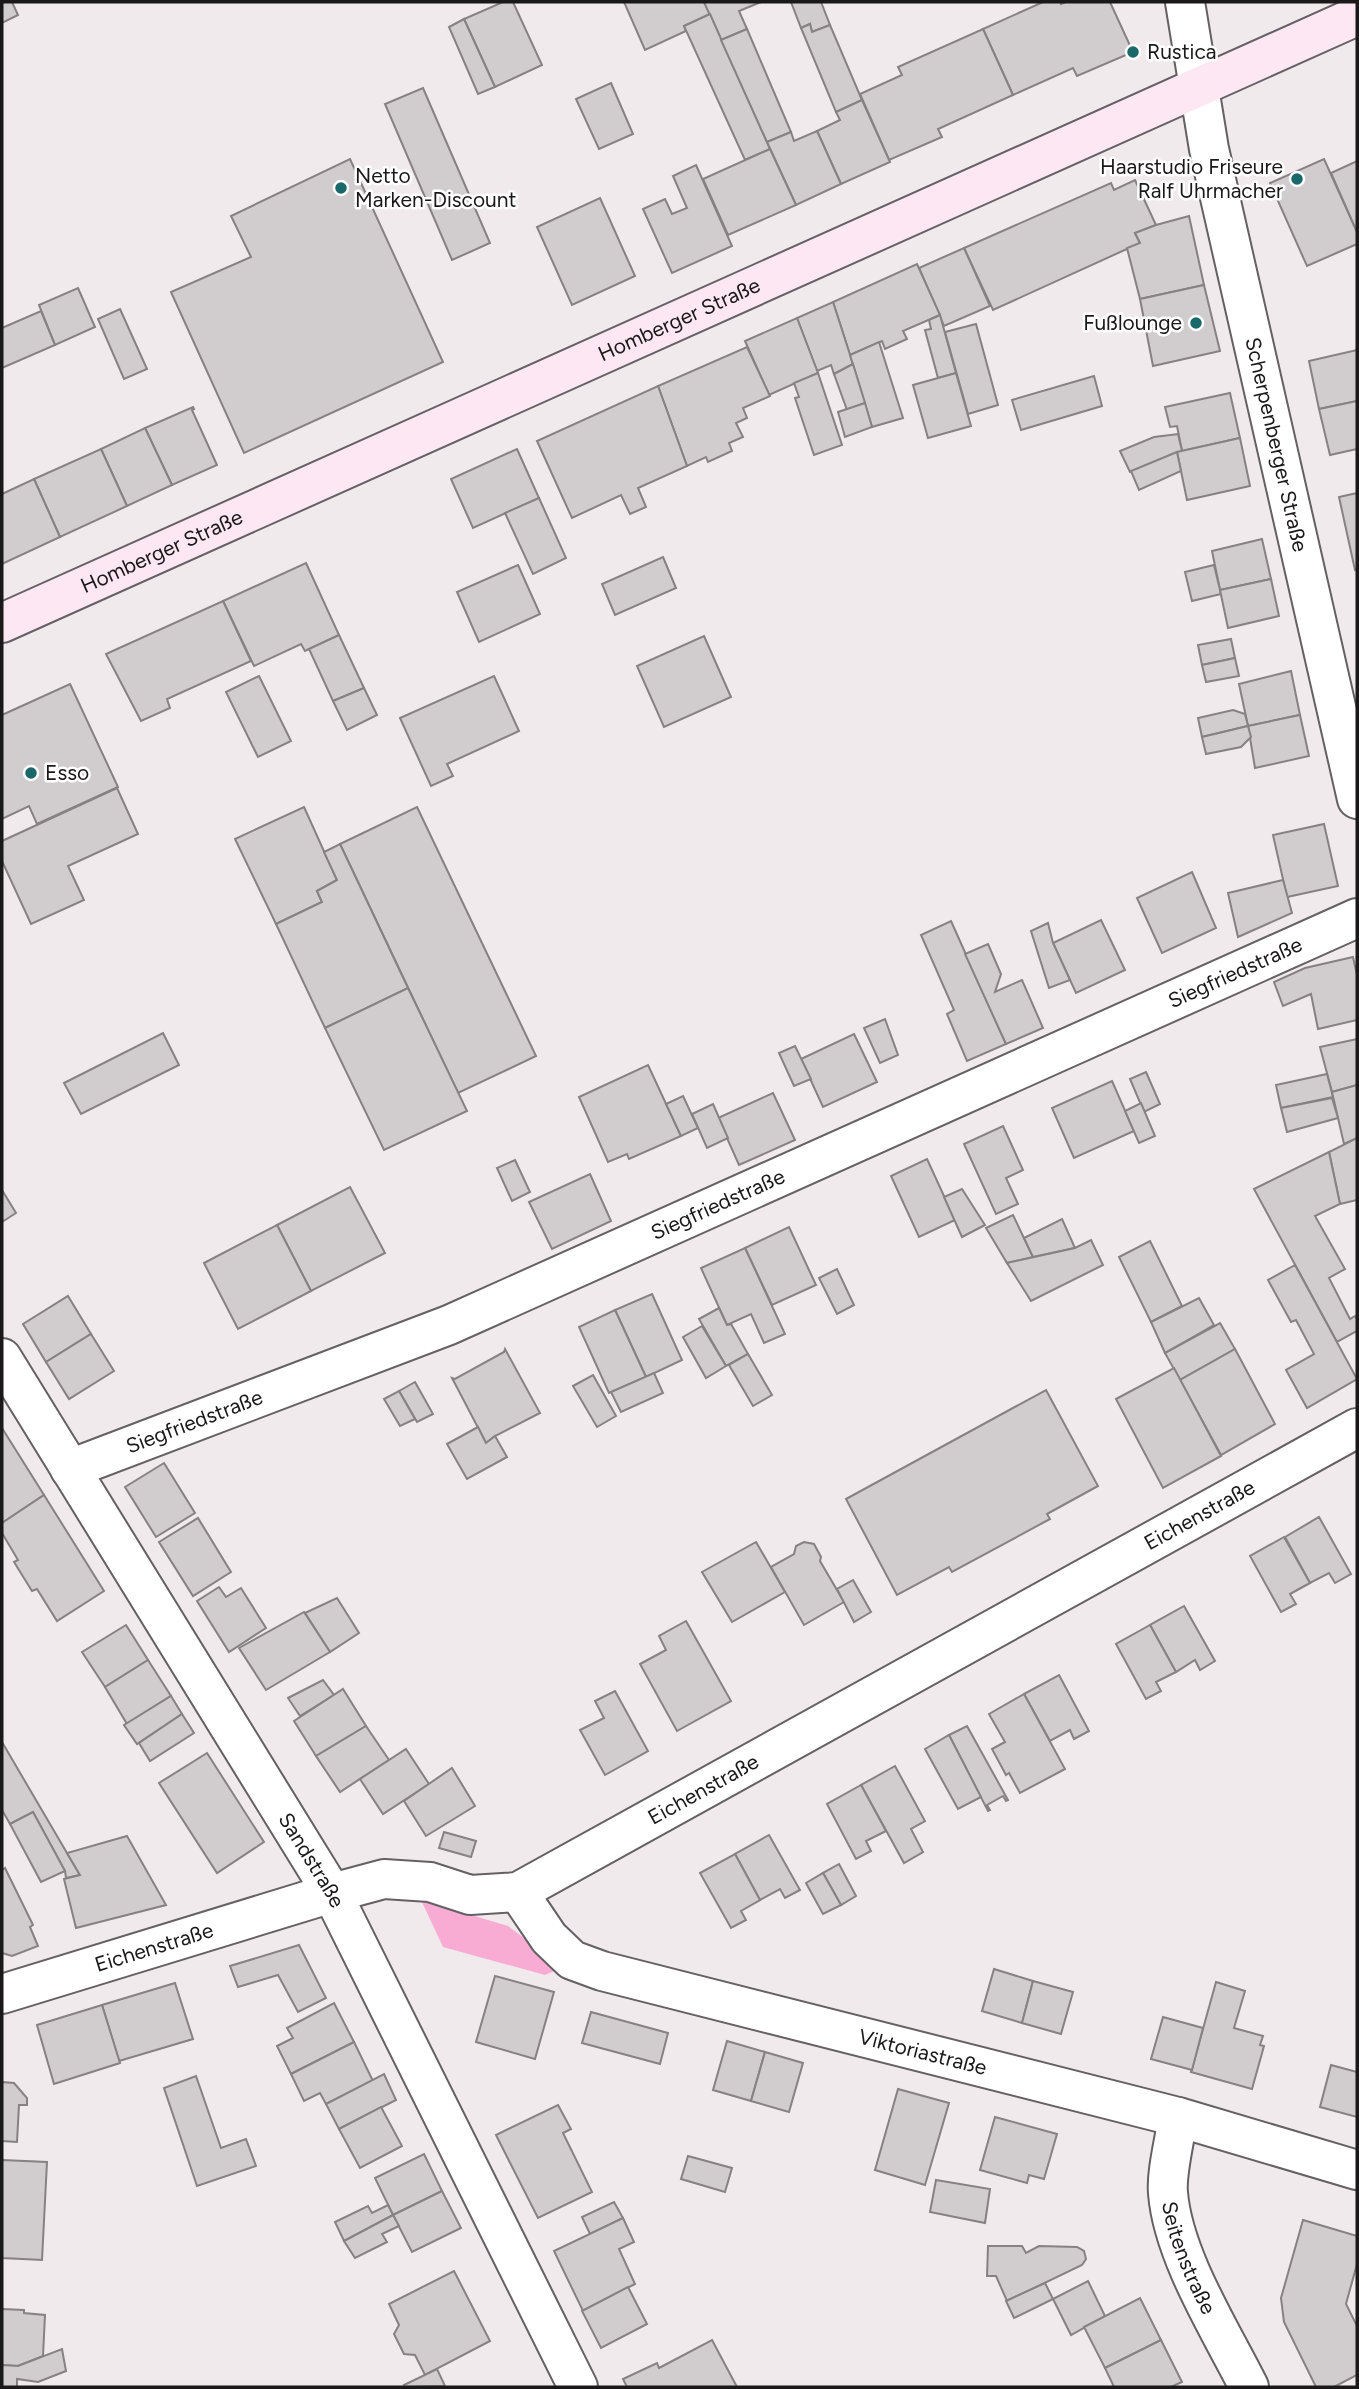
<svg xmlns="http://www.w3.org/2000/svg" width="1359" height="2389" font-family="Figtree,sans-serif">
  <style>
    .green { fill: #f8acd4 }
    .building { fill: #d1ccce; stroke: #868183; stroke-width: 2 }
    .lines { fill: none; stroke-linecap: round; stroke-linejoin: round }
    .street-casing { stroke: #656063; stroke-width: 42 }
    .secondary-casing { stroke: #656063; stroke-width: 42 }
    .street { stroke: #fff; stroke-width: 38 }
    .secondary { stroke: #fce7f2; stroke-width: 38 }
    .poi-dot { fill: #1a6869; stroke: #fff; stroke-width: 2.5 }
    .labels { text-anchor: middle; stroke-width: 5; stroke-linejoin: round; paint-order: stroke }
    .poi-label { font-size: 21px; fill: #1a1818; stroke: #fff; text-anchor: start }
    .street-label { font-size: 21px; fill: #1a1818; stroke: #fff }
  </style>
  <rect width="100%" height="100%" fill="#f0eaed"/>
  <polygon class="green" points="421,1900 508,1926 528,1941 554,1971 545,1975 443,1947"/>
  <g class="building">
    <polygon points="5,2 12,2 18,15 2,23 2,3"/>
    <polygon points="503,2 513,2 542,65 495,87 464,19"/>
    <polygon points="624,2 704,2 710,14 684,26 686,31 645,50"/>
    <polygon points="704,2 761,2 739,11 747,29 721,40"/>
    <polygon points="791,2 821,2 830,25 812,32 810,24 801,28"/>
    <polygon points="1043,2 1060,2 1061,4 1066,2 1110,2 1133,52 1077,76 1073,68 1013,95 983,29"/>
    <polygon points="710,14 770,149 745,160 684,26"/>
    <polygon points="464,19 495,87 478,94 449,27"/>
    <polygon points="810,24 812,32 830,25 862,100 836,112 801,28"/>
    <polygon points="747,29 791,132 767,142 721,40"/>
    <polygon points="983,29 1013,95 938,129 942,137 889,160 860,94 902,75 898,67"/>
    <polygon points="611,83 633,134 599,149 576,99"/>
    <polygon points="423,88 490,243 452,260 385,104"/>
    <polygon points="862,100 890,162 841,184 817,131 840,120 836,112"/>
    <polygon points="817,131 841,184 796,205 767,142 791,132 794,141"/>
    <polygon points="770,149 796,205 728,235 703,179"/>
    <polygon points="350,159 443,362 244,453 171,292 251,257 231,216"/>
    <polygon points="1324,159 1357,232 1357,244 1307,266 1270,183"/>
    <polygon points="1357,161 1357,232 1331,173"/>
    <polygon points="696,165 732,246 672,273 643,209 665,199 672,214 687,208 673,176"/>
    <polygon points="1135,180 1156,225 1135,233 1140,243 993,310 964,248 1111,183 1114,190"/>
    <polygon points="600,198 635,276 572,305 537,227"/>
    <polygon points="1189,216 1204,285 1140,299 1127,248 1140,243 1135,233 1156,225"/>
    <polygon points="964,248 990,306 944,326 919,268"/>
    <polygon points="917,264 940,315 903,331 907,339 885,349 882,341 850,355 833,302"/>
    <polygon points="1204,285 1220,351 1153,366 1140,299"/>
    <polygon points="78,288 95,327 55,345 39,305"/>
    <polygon points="833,302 853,364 834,374 831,365 817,371 797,318"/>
    <polygon points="120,309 147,369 124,379 98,319"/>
    <polygon points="41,311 55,345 2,368 2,328"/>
    <polygon points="940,315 956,373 938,378 925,330 931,329 929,320"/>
    <polygon points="797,318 818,373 769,395 745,341"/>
    <polygon points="976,324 998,405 968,414 945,332"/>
    <polygon points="879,342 903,418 872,427 850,355"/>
    <polygon points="747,347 770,396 743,408 747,418 736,423 743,437 729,443 732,451 708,462 706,457 687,466 658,386"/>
    <polygon points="1357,350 1357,401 1319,409 1309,361"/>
    <polygon points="853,364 865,403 847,410 834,374"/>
    <polygon points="818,373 842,445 814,455 795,398 799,397 794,383"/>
    <polygon points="956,373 971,426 928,438 913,385"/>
    <polygon points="1094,376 1102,406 1021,430 1012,400"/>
    <polygon points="658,386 687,466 638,488 646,507 630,514 621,495 572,518 537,441"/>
    <polygon points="1230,393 1240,438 1182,451 1177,426 1170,427 1165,407"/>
    <polygon points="1357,401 1357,449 1330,455 1319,409"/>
    <polygon points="865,403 872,427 845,437 838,412"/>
    <polygon points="193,407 194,409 192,410 217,465 172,485 145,428"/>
    <polygon points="145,428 172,485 127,506 101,449"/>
    <polygon points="1178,434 1182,451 1130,472 1120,451 1154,437"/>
    <polygon points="1240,438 1250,486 1187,500 1177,452"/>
    <polygon points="101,449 127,506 60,537 34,479"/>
    <polygon points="517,449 539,498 473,528 451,479"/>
    <polygon points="1177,452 1181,471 1139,490 1131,471"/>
    <polygon points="34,479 60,537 2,564 2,494"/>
    <polygon points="1357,493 1357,569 1355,570 1339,497"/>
    <polygon points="539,498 566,558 533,574 505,513"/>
    <polygon points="1262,539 1271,579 1220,590 1212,551"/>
    <polygon points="663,557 676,588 615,615 602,584"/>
    <polygon points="306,563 339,635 305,651 301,644 254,666 223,601"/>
    <polygon points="518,565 540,614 479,642 457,592"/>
    <polygon points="1214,565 1221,594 1192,601 1185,572"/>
    <polygon points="1271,579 1279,616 1228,628 1220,590"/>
    <polygon points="223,601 251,661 167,699 170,708 141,721 106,654"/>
    <polygon points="339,635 364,688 333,701 309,649"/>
    <polygon points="704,636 731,697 664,727 637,666"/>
    <polygon points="1231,639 1235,658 1202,665 1198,645"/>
    <polygon points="1235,658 1239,676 1206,682 1202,665"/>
    <polygon points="1291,671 1300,715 1248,726 1239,684"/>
    <polygon points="259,676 291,741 258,757 226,692"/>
    <polygon points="494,676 519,731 447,764 453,776 431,786 400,718"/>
    <polygon points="70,684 118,787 37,824 29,806 2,819 2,715"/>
    <polygon points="364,688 377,715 347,730 333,701"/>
    <polygon points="1233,710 1245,714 1248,726 1202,737 1198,718"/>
    <polygon points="1300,715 1309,756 1255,768 1248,726"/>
    <polygon points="1248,726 1251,737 1241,747 1206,754 1202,737"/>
    <polygon points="117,788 138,834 68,866 84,900 31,924 2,861 2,841"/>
    <polygon points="304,807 337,880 317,891 322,902 276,924 235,839"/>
    <polygon points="417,807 536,1056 458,1093 340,844"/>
    <polygon points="1324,824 1338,886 1287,897 1273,835"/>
    <polygon points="340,844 408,988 325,1028 276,924 322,902 317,891 337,880 324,852"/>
    <polygon points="1192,872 1216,928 1162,953 1137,898"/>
    <polygon points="1283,880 1292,913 1238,937 1228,893"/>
    <polygon points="1101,920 1125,970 1076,993 1053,943"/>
    <polygon points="951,921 1006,1044 967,1061 947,1014 954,1010 921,935"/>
    <polygon points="1048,923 1053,943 1070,980 1049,988 1031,931"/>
    <polygon points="988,944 1001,974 995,992 1022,980 1043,1028 1006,1044 965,954"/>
    <polygon points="1353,957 1357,975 1357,1020 1318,1029 1311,994 1283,1006 1274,982 1305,968"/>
    <polygon points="408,988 467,1111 384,1150 325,1028"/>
    <polygon points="885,1019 898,1055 880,1063 864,1028"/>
    <polygon points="163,1033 179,1065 81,1114 64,1083"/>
    <polygon points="854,1034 877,1082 823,1107 801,1059"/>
    <polygon points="1357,1039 1357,1085 1332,1092 1320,1047"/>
    <polygon points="795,1046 811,1079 794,1086 779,1053"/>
    <polygon points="648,1065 681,1136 629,1159 627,1154 608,1162 579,1097"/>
    <polygon points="1146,1072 1160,1104 1144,1112 1130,1079"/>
    <polygon points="1327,1074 1333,1097 1281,1108 1276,1085"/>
    <polygon points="1112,1081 1134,1131 1074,1158 1052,1108"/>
    <polygon points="1357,1085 1357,1138 1344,1144 1332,1092"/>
    <polygon points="773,1093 795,1140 739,1165 718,1118"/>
    <polygon points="683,1096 698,1128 681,1136 666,1104"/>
    <polygon points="1332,1098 1338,1118 1287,1132 1281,1108"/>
    <polygon points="1141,1103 1155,1136 1139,1143 1125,1111"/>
    <polygon points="713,1104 728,1138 707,1148 692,1114"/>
    <polygon points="1003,1126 1023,1170 1006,1178 1018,1204 996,1214 964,1144"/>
    <polygon points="1357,1138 1357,1200 1340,1204 1329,1152"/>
    <polygon points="1329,1152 1340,1204 1315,1216 1345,1269 1329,1278 1350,1319 1355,1316 1357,1319 1357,1331 1337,1342 1254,1189"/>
    <polygon points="927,1159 955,1220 919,1237 891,1176"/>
    <polygon points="515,1160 530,1192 512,1201 497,1168"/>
    <polygon points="590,1174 611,1221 552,1249 529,1202"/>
    <polygon points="350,1187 385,1253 311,1291 277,1225"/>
    <polygon points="962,1189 985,1225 962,1237 944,1197"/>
    <polygon points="2,1190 16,1213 2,1222"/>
    <polygon points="1013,1215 1033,1257 1007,1263 986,1228"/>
    <polygon points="1062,1219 1075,1248 1033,1257 1024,1238"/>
    <polygon points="277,1225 311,1291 238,1329 204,1263"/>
    <polygon points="789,1227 816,1285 772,1305 745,1248"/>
    <polygon points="1091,1240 1103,1265 1031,1301 1007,1263 1075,1248"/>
    <polygon points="1150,1241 1182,1306 1151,1322 1119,1257"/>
    <polygon points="745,1248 785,1334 764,1343 751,1314 727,1325 701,1268"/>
    <polygon points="1295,1265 1357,1379 1307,1408 1286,1370 1314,1354 1296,1320 1291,1322 1268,1280"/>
    <polygon points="837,1269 854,1305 837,1314 819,1278"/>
    <polygon points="652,1294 682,1360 646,1377 615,1310"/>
    <polygon points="68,1296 91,1334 46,1362 23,1324"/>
    <polygon points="1199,1298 1214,1325 1165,1353 1151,1322"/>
    <polygon points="719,1308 727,1325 731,1324 748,1354 726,1366 699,1319"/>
    <polygon points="615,1310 646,1377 609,1393 579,1327"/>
    <polygon points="1220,1323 1235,1349 1180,1380 1165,1353"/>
    <polygon points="702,1326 726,1366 706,1378 683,1337"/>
    <polygon points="91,1334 114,1371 69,1399 46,1362"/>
    <polygon points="505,1349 540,1413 495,1436 486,1443 452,1378 455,1379 504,1352"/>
    <polygon points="1235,1349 1275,1424 1221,1455 1180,1380"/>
    <polygon points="748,1354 772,1395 753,1406 729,1365"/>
    <polygon points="1174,1368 1221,1456 1163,1488 1116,1399"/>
    <polygon points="654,1373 663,1393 621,1412 611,1392"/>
    <polygon points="593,1375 616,1416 597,1427 573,1386"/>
    <polygon points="415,1382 433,1414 417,1422 399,1391"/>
    <polygon points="1046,1390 1098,1486 1047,1514 1050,1519 952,1572 949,1567 897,1595 846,1499"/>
    <polygon points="399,1391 415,1419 400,1426 384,1399"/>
    <polygon points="478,1427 486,1443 495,1436 507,1457 467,1479 447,1444"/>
    <polygon points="2,1428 44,1495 2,1523"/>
    <polygon points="164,1463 195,1513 156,1537 125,1487"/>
    <polygon points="44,1495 104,1591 57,1621 37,1589 32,1591 14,1562 18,1560 2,1533 2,1523"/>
    <polygon points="1319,1517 1351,1574 1335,1583 1329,1573 1310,1583 1285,1537"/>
    <polygon points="198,1518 231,1572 193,1596 159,1542"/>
    <polygon points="1284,1537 1310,1583 1290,1594 1296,1604 1281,1612 1250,1556"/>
    <polygon points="756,1542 785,1592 732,1622 702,1572"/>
    <polygon points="804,1542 814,1544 821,1557 820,1561 844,1602 804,1625 771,1567 794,1554 796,1546"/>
    <polygon points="853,1580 871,1612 854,1622 837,1589"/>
    <polygon points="219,1587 226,1597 241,1588 266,1628 229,1652 197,1601"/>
    <polygon points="337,1598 359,1633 330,1652 305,1613"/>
    <polygon points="1184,1606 1215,1661 1200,1670 1195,1660 1176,1672 1150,1625"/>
    <polygon points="304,1612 330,1652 266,1690 239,1648"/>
    <polygon points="686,1621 731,1701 677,1731 640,1664 666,1650 659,1636"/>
    <polygon points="126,1625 148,1660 105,1687 82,1652"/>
    <polygon points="1150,1625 1176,1672 1156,1682 1161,1691 1146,1699 1116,1644"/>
    <polygon points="148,1660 171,1696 127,1724 105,1687"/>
    <polygon points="1059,1675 1089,1731 1074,1739 1070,1730 1050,1741 1024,1694"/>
    <polygon points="323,1680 334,1695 300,1716 288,1698"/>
    <polygon points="343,1689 366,1726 316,1756 294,1721"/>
    <polygon points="615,1691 648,1751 605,1775 580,1730 604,1718 595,1701"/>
    <polygon points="1024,1694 1065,1769 1020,1793 1009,1773 1006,1775 992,1749 1005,1742 989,1714"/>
    <polygon points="171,1696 182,1714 137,1744 124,1725"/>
    <polygon points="182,1714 194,1733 150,1761 139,1743"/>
    <polygon points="366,1726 389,1760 340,1792 316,1756"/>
    <polygon points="967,1726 1008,1800 1006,1801 1003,1796 987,1805 990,1810 988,1811 949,1735"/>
    <polygon points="949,1735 981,1797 958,1809 925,1749"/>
    <polygon points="2,1742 67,1853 80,1875 66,1878 65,1871 33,1812 10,1824 2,1810"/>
    <polygon points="406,1749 429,1784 383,1814 360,1779"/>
    <polygon points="207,1753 264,1842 217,1873 159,1783"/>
    <polygon points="895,1766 925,1821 911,1829 923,1852 904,1863 861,1785"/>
    <polygon points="452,1768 475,1806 426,1836 404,1801"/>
    <polygon points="861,1785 886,1831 866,1841 871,1851 856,1859 827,1804"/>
    <polygon points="33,1812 65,1871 41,1882 10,1824"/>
    <polygon points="444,1832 476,1841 471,1857 439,1848"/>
    <polygon points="769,1835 800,1890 785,1898 780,1889 760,1900 735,1854"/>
    <polygon points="127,1836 166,1905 76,1928 64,1879 80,1875 67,1853"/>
    <polygon points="735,1854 760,1900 741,1911 746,1920 731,1928 700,1873"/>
    <polygon points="839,1864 856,1896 841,1905 823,1873"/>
    <polygon points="5,1868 33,1925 30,1927 38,1946 12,1956 2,1953 2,1870"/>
    <polygon points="823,1873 841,1905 823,1914 806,1883"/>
    <polygon points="299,1945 326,1998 298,2012 278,1975 238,1987 230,1966"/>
    <polygon points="994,1969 1033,1981 1022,2023 982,2011"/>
    <polygon points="495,1976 554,1992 535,2059 476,2042"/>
    <polygon points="1033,1981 1073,1992 1061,2034 1022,2023"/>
    <polygon points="1216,1982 1245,1991 1234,2028 1263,2036 1260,2045 1264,2046 1252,2089 1191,2072"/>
    <polygon points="175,1983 193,2039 119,2061 102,2005"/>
    <polygon points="334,2003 354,2042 291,2074 277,2046 293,2038 287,2028"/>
    <polygon points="102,2005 120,2063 54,2084 37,2025"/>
    <polygon points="591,2012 668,2033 660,2064 582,2043"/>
    <polygon points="1163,2017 1203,2028 1192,2070 1151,2059"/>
    <polygon points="727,2041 765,2052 751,2101 713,2090"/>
    <polygon points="354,2042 373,2081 326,2104 320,2093 304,2101 291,2074"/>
    <polygon points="765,2052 803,2063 789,2112 751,2101"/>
    <polygon points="1331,2065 1357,2072 1357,2117 1320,2107"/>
    <polygon points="384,2074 396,2100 339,2129 326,2104"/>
    <polygon points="196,2076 221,2148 246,2139 256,2166 197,2186 164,2088"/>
    <polygon points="2,2082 14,2083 27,2098 27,2105 19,2105 17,2142 2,2141"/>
    <polygon points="898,2089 949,2103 925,2185 875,2170"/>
    <polygon points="558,2105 571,2129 563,2133 592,2192 538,2218 496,2135"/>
    <polygon points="381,2107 402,2146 360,2168 339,2129"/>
    <polygon points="995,2117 1057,2134 1044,2179 1029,2175 1027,2183 980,2170"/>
    <polygon points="424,2154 442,2191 393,2215 375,2178"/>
    <polygon points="688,2156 732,2168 725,2192 681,2179"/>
    <polygon points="2,2160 47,2162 42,2260 2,2258"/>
    <polygon points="936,2180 990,2189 985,2223 930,2212"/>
    <polygon points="442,2191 461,2228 412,2252 393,2215"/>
    <polygon points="614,2202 623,2218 590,2234 582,2217"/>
    <polygon points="388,2205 393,2215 344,2241 335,2222 368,2206 372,2213"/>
    <polygon points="393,2215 399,2226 382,2234 387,2242 355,2258 344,2241"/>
    <polygon points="623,2218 634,2242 619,2249 635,2284 583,2311 554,2251"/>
    <polygon points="1303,2220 1357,2236 1357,2264 1346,2304 1357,2326 1357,2375 1334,2387 1316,2387 1284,2322 1281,2298"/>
    <polygon points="988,2246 1022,2246 1026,2253 1039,2246 1077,2247 1084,2251 1086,2259 1082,2265 1007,2301 996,2276 987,2276"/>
    <polygon points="454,2271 490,2341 425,2375 415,2355 404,2354 394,2334 399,2325 389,2304"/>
    <polygon points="1088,2281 1105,2316 1071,2335 1053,2299"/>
    <polygon points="1045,2283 1053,2299 1014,2318 1006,2301"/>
    <polygon points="628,2287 647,2324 601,2348 582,2311"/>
    <polygon points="1140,2298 1161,2340 1105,2368 1084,2327"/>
    <polygon points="2,2309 24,2310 24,2313 45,2315 43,2356 18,2366 2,2365"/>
    <polygon points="712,2340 737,2387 627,2387 623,2379 657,2363 659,2368"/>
    <polygon points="1161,2340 1182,2382 1171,2387 1114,2387 1105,2368"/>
    <polygon points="62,2349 66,2371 38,2382 17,2379 17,2387 2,2387 2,2365 18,2366"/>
    <polygon points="437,2369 445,2386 405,2387 404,2385"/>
  </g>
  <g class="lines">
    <g class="street-casing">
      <g id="street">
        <path id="s1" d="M1185,2L1209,149L1357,799"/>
        <path id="s2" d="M2,1358L332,1893L578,2387"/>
        <path id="s3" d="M70,1469L449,1325L1357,918"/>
        <path id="s4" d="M518,1892L549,1938L572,1960L602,1971L1178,2117L1357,2170"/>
        <path id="s5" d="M2,1994L332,1893L384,1879L430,1882L470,1895L518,1892L1357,1428"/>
        <path id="s6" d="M1178,2117C1175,2139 1166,2173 1168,2193C1173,2256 1221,2331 1249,2387"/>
      </g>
    </g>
    <g class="secondary-casing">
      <g id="secondary">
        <path id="s7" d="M2,623L1357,16"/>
      </g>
    </g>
    <use href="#street" class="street"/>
    <use href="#secondary" class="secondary"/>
  </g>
  <g class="poi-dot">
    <circle cx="1133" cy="52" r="7"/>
    <circle cx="1297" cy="179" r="7"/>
    <circle cx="341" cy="188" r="7"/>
    <circle cx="1196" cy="323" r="7"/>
    <circle cx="31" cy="773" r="7"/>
  </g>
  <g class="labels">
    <g class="poi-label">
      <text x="1147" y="59">Rustica</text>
      <text x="1283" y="174" text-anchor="end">Haarstudio Friseure<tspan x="1283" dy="24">Ralf Uhrmacher</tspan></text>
      <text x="355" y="183">Netto<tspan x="355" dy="24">Marken-Discount</tspan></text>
      <text x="1182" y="330" text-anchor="end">Fußlounge</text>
      <text x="45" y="780">Esso</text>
    </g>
    <g class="street-label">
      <text dy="7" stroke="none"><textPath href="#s7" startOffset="742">Homberger Straße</textPath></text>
      <text dy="7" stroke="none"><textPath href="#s1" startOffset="452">Scherpenberger Straße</textPath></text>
      <text dy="7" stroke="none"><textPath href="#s7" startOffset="175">Homberger Straße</textPath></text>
      <text dy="7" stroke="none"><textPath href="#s3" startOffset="1267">Siegfriedstraße</textPath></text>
      <text dy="7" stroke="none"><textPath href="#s3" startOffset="700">Siegfriedstraße</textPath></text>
      <text dy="7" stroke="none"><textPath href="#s3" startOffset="133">Siegfriedstraße</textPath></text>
      <text dy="7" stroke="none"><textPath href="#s5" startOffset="1314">Eichenstraße</textPath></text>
      <text dy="7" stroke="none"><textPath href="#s5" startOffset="747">Eichenstraße</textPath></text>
      <text dy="7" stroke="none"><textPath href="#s2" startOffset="590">Sandstraße</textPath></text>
      <text dy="7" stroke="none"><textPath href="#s5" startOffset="159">Eichenstraße</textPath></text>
      <text dy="7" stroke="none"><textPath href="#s4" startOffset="450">Viktoriastraße</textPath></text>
      <text dy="7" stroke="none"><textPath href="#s6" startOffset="145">Seitenstraße</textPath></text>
    </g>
  </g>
  <rect width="1359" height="2389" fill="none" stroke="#1a1818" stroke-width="7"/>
</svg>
